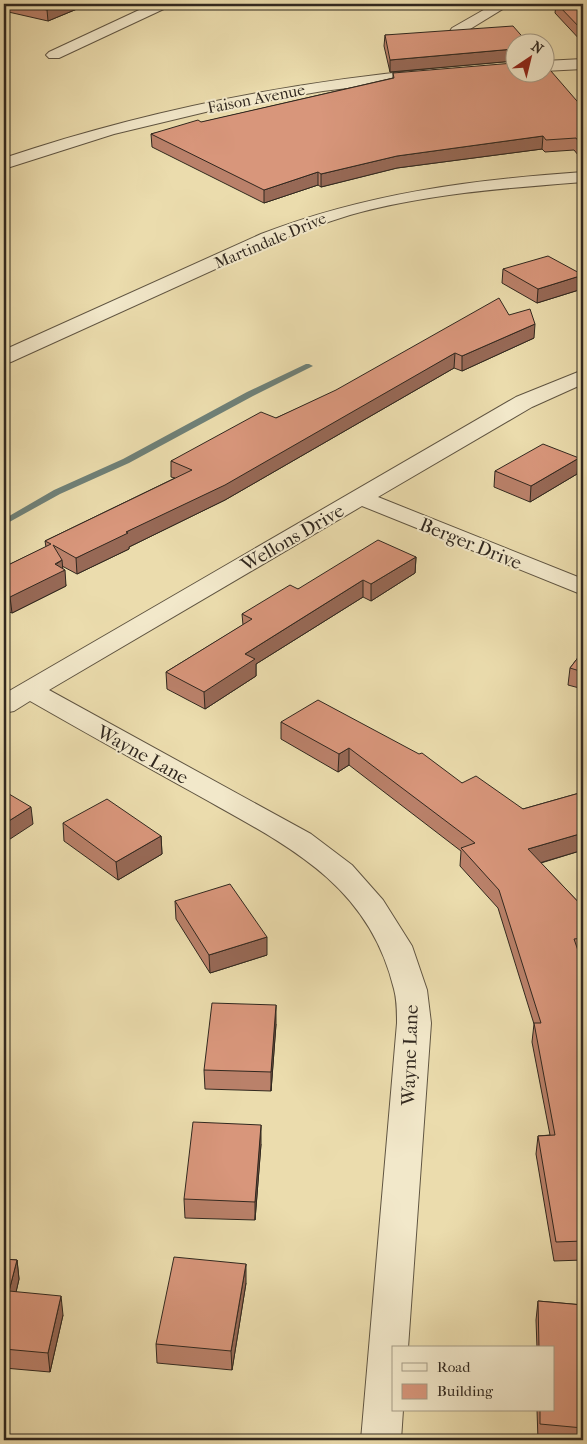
<svg xmlns="http://www.w3.org/2000/svg" width="587" height="1444" font-family="'IM FELL French Canon',serif">
  <style>
    .lines { fill: none; stroke-linecap: round; stroke-linejoin: round }
    .stream { fill: #6f8077; fill-rule: evenodd }
    .minor-casing { stroke: #605542; stroke-width: 2 }
    .minor { fill: #f2e8ca; fill-rule: evenodd }
    .wall { fill: #ba816a; stroke: #31281f }
    .shaded-wall { fill: #976956; stroke: #31281f }
    .building { fill: #d8967b; stroke: #31281f }
    .labels { text-anchor: middle; stroke-width: 4; stroke-linejoin: round; paint-order: stroke }
    .far-street-label { font-size: 16px; fill: #31281f; stroke: #f2e8ca }
    .street-label { font-size: 19px; fill: #31281f; stroke: #f2e8ca }
  </style>
  <rect width="100%" height="100%" fill="#ebdcad"/>
  <filter id="stains"><feTurbulence type="fractalNoise" baseFrequency=".004" numOctaves="4"/><feColorMatrix values="0 0 0 0 .2 0 0 0 0 .09 0 0 0 0 .02 0 0 0 .5 -.17"/></filter>
  <radialGradient id="worn" r=".72"><stop offset=".6" stop-color="#630" stop-opacity="0"/><stop offset="1" stop-color="#630" stop-opacity=".3"/></radialGradient>
  <g class="lines">
    <polygon class="stream" points="306,364 309,364 313,366 253,396 129,463 60,494 4,525 4,519 54,490 123,459 247,392"/>
    <g class="minor-casing">
      <g id="minor">
        <polygon points="152,4 170,4 168,7 59,58 49,58 46,55 49,52"/>
        <polygon points="494,4 511,4 462,34 452,34 450,31 452,28"/>
        <polygon points="583,59 583,69 544,71 544,61"/>
        <path d="M431,69L437,71L439,74L437,77L323,91L214,110L114,134L4,169V158C143,111 285,83 431,69Z"/>
        <path d="M583,172V182C505,188 425,194 350,215C324,223 299,232 275,242L11,362L4,364V350L261,234C367,193 471,180 583,172Z"/>
        <path d="M583,370V384L532,407L378,497L583,579V595L362,506L49,690L311,834L352,865L383,900L412,946L427,990L431,1023L408,1348H393V1410H403L401,1440H361L397,1023C397,1012 397,1000 394,989C368,880 280,842 192,792C138,762 84,732 30,701L14,711L4,713V694L516,397Z"/>
      </g>
    </g>
    <use href="#minor" class="minor"/>
  </g>
  <g class="wall">
    <polygon points="4,4 89,4 48,21 4,11"/>
    <polygon points="556,4 583,4 583,43 555,13"/>
    <polygon points="385,35 514,42 514,62 514,61 390,72 384,46"/>
    <polygon points="393,73 583,108 583,161 574,150 545,152 542,149 397,168 321,187 318,185 264,203 152,147 151,134 393,78"/>
    <polygon points="503,269 583,275 582,289 537,303 502,283"/>
    <polygon points="509,315 534,338 462,371 454,368 225,500 129,547 129,549 77,574 62,566 66,586 12,613 7,611 4,613 4,567 46,547 45,541 175,478 171,477 171,461 276,418"/>
    <polygon points="495,471 577,474 530,502 494,487"/>
    <polygon points="416,557 415,573 371,601 363,597 256,664 256,676 205,709 167,689 166,672 243,625 242,614 298,589"/>
    <polygon points="583,651 583,689 568,685 570,668"/>
    <polygon points="281,722 462,783 523,809 583,792 583,850 541,863 583,907 583,956 580,956 583,965 583,1260 554,1261 536,1154 538,1136 550,1135 532,1042 534,1024 498,908 460,866 461,851 349,765 338,772 281,739"/>
    <polygon points="63,823 161,836 162,854 118,880 64,841"/>
    <polygon points="175,901 267,955 210,973 176,919"/>
    <polygon points="276,1024 271,1091 205,1089 204,1070"/>
    <polygon points="261,1144 255,1220 185,1218 184,1199"/>
    <polygon points="4,1259 17,1260 19,1279 16,1292 63,1315 50,1372 4,1368"/>
    <polygon points="246,1283 232,1370 157,1363 156,1344"/>
    <polygon points="538,1301 583,1305 583,1440 538,1440 537,1410 553,1410 553,1348 537,1348 536,1320"/>
  </g>
  <g class="shaded-wall">
    <polygon points="62,4 89,4 48,21 47,10"/>
    <polygon points="514,49 514,61 390,72 390,60"/>
    <polygon points="543,136 542,149 397,168 321,187 321,174 397,156"/>
    <polygon points="318,172 318,185 264,203 264,190"/>
    <polygon points="583,275 582,289 537,303 538,289"/>
    <polygon points="535,324 534,338 462,371 462,356"/>
    <polygon points="455,353 454,368 225,500 129,547 129,549 77,574 76,558 126,532"/>
    <polygon points="579,458 577,474 530,502 531,486"/>
    <polygon points="416,557 415,573 371,601 371,584"/>
    <polygon points="62,560 63,571 65,570 66,586 12,613 10,597"/>
    <polygon points="363,580 363,597 256,664 256,676 205,709 204,692 245,654"/>
    <polygon points="6,594 7,611 4,613 4,596"/>
    <polygon points="349,748 349,765 338,772 339,754"/>
    <polygon points="31,807 33,824 4,843 4,824"/>
    <polygon points="583,833 583,850 526,867 528,849"/>
    <polygon points="161,836 162,854 118,880 116,862"/>
    <polygon points="267,937 267,955 210,973 209,955"/>
    <polygon points="276,1005 276,1024 271,1091 271,1072"/>
    <polygon points="261,1125 261,1144 255,1220 255,1202"/>
    <polygon points="17,1260 19,1279 12,1310 9,1291"/>
    <polygon points="246,1264 246,1283 232,1370 231,1351"/>
    <polygon points="61,1296 63,1315 50,1372 48,1353"/>
  </g>
  <g class="building">
    <polygon points="20,4 62,4 47,10"/>
    <polygon points="557,4 583,4 583,31"/>
    <polygon points="513,26 527,42 514,42 514,49 390,60 385,35"/>
    <polygon points="514,63 514,72 544,72 544,63 583,108 583,147 576,138 546,140 543,136 397,156 321,174 318,172 264,190 151,134 198,120 201,122 394,78 393,73"/>
    <polygon points="548,256 583,275 538,289 503,269"/>
    <polygon points="499,298 509,315 530,309 535,324 462,356 455,353 225,485 126,532 128,533 76,558 53,545 62,560 55,564 65,570 10,597 6,594 4,596 4,567 51,544 45,541 192,470 171,461 261,412 276,418 336,390"/>
    <polygon points="543,444 579,458 531,486 495,471"/>
    <polygon points="378,540 416,557 371,584 363,580 245,654 255,659 204,692 166,672 252,619 242,614 290,585 298,589"/>
    <polygon points="583,651 583,672 570,668"/>
    <polygon points="318,700 419,754 422,753 462,783 476,776 523,809 583,792 583,833 528,849 583,907 583,938 574,939 583,965 583,1090 582,1090 583,1096 583,1241 556,1242 538,1136 555,1135 534,1023 541,1023 499,890 461,848 475,843 349,748 339,754 281,722"/>
    <polygon points="4,791 31,807 4,824"/>
    <polygon points="107,799 161,836 116,862 63,823"/>
    <polygon points="230,884 267,937 209,955 175,901"/>
    <polygon points="212,1003 276,1005 271,1072 204,1070"/>
    <polygon points="193,1122 261,1125 255,1202 184,1199"/>
    <polygon points="174,1257 246,1264 231,1351 156,1344"/>
    <polygon points="4,1259 17,1260 9,1291 61,1296 48,1353 4,1349"/>
    <polygon points="538,1301 583,1305 583,1428 540,1424 540,1410 553,1410 553,1348 539,1348"/>
  </g>
  <g class="labels">
    <g class="far-street-label">
      <text transform="translate(256 98) rotate(-11)" y="6">Faison Avenue</text>
      <text transform="translate(270 240) rotate(-23)" y="6">Martindale Drive</text>
    </g>
    <g class="street-label">
      <text transform="translate(292 537) rotate(-30)" y="7">Wellons Drive</text>
      <text transform="translate(471 543) rotate(22)" y="7">Berger Drive</text>
      <text transform="translate(143 754) rotate(29)" y="7">Wayne Lane</text>
      <text transform="translate(409 1055) rotate(-88)" y="7">Wayne Lane</text>
    </g>
  </g>
  <rect width="587" height="1444" fill="none" stroke="#ebdcad" stroke-width="20"/>
  <rect x="5" y="5" width="577" height="1434" fill="none" stroke="#31281f" stroke-width="2.5"/>
  <rect x="10" y="10" width="567" height="1424" fill="none" stroke="#31281f"/>
  <rect x="392" y="1346" width="162" height="65" fill="#f2e8ca" stroke="#a59b86"/>
  <rect x="402" y="1363" width="25" height="8" fill="#f2e8ca" stroke="#a59b86"/>
  <text x="437" y="1372" font-size="15" fill="#31281f">Road</text>
  <rect x="402" y="1384" width="25" height="15" fill="#d8967b" stroke="#a59b86"/>
  <text x="437" y="1396" font-size="15" fill="#31281f">Building</text>
  <g transform="translate(530 58) rotate(35)"><circle r="24" fill="#f2e8ca" stroke="#a59b86"/>
  <path d="M0-4L9 19L0 12L-9 19Z" fill="#8f2418"/>
  <text y="-8" font-size="14" font-weight="bold" text-anchor="middle" fill="#31281f">N</text>
  </g>
  <rect width="100%" height="100%" filter="url(#stains)"/>
  <rect width="100%" height="100%" fill="url(#worn)"/>
</svg>
